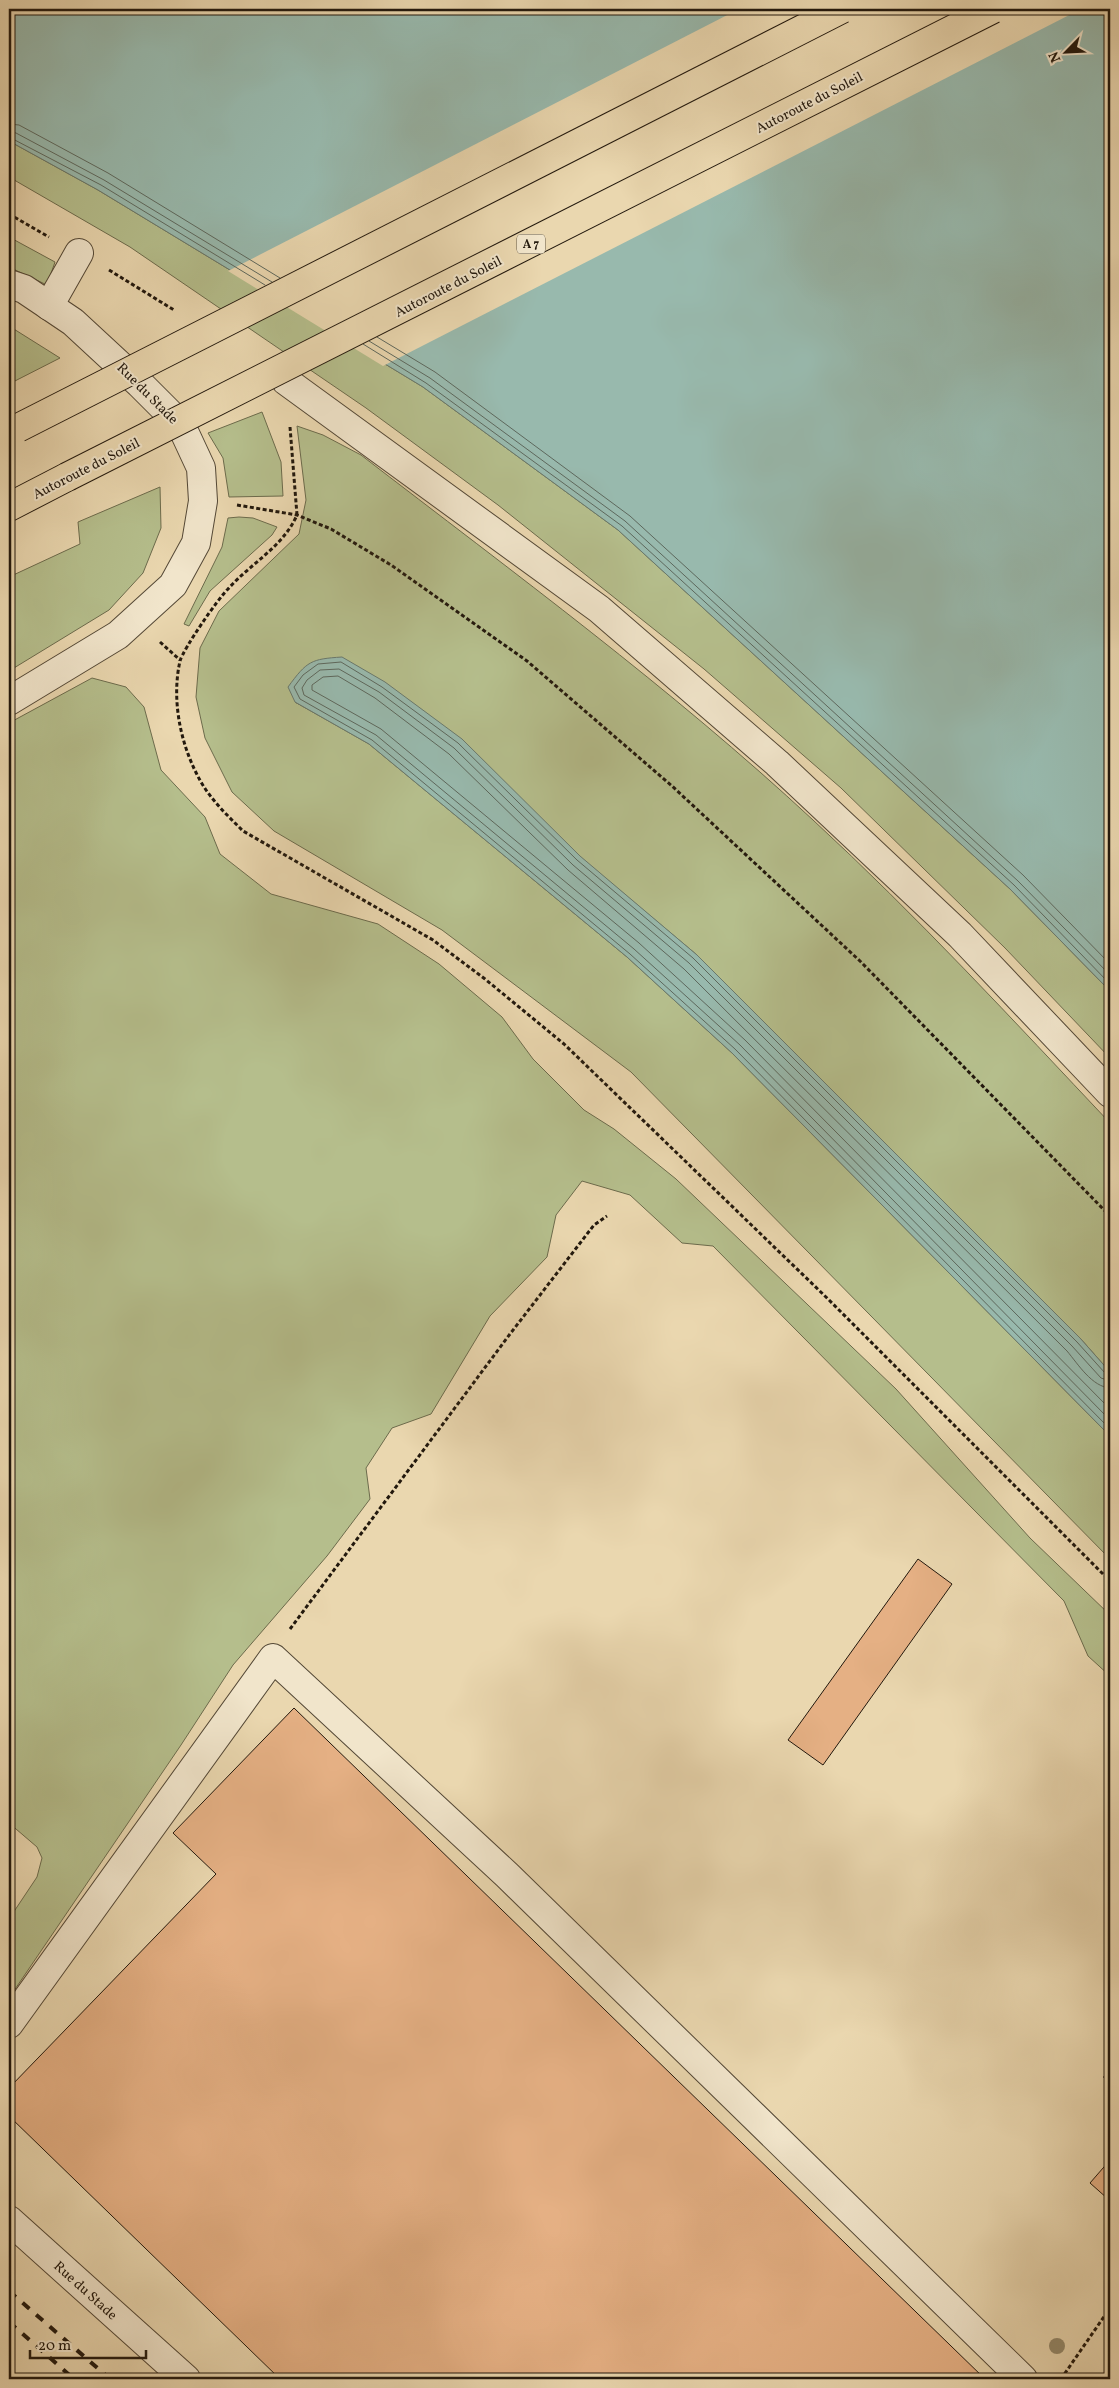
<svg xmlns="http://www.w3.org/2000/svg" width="1119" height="2388" font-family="Vollkorn,serif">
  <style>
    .green { fill: #b5be8c; stroke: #6c6b4c }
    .water { fill: #98b9ad; stroke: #69796d }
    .pier { fill: #ead7af }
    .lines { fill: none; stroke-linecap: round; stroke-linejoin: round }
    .shore { stroke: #5d685d; stroke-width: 1 }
    .building { fill: #e5b084; stroke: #22180d }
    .minor-casing { stroke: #544836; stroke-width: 30 }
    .highway-casing { stroke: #22180d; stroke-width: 30 }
    .path { stroke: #22180d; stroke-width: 3; stroke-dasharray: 4 2.5; stroke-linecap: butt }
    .minor { stroke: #f1e5cb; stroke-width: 28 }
    .highway { stroke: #ead7af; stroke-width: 28 }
    .rail { stroke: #22180d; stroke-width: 4; stroke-dasharray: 9 9; stroke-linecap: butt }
    .highway-bridge-casing { stroke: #22180d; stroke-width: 30; stroke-linecap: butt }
    .highway-bridge { stroke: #ead7af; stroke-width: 28 }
    .tree { fill: #94896b }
    .labels { text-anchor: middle; stroke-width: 4; stroke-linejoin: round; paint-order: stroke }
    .shield { fill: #f1e5cb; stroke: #605646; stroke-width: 1 }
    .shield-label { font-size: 12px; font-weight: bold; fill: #22180d }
    .street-label { font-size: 14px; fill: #22180d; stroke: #f1e5cb }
  </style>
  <rect width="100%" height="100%" fill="#ead7af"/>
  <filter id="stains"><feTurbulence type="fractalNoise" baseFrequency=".004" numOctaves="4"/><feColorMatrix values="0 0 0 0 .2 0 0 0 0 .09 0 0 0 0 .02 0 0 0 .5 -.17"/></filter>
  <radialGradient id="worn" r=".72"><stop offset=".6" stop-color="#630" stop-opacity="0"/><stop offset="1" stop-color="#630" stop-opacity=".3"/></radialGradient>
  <g class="green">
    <polygon points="9,141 98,190 423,387 618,530 1010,889 1110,991 1110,1058 1005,948 841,788 704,669 498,505 366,408 130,247 9,177"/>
    <polygon points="9,237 55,262 47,285 9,267"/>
    <polygon points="9,326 60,358 9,384"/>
    <polygon points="262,412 281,462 283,496 229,497 223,458 208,433"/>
    <path d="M297,426L323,435L361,455C514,573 671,688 813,820C917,916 1013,1020 1110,1123V1372L1080,1338L697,955L580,857L295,702L369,744L627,957L732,1053L1110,1436V1559L631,1072L442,930L274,831L232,792L205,738L196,697L200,648L219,611L299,534L306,500Z"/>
    <polygon points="160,487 161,528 143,573 109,610 9,671 9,577 80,544 78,522"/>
    <polygon points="239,517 253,518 277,527 272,535 210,591 189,626 184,624 222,547 228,518"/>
    <polygon points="92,678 126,687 144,707 161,770 205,817 220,854 271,894 378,924 439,964 502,1017 533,1059 584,1110 614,1129 676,1179 896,1389 1030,1538 1110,1615 1110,1676 1088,1656 1064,1601 713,1246 682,1243 630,1195 582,1181 556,1215 547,1257 490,1316 431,1414 392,1428 366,1468 370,1499 327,1556 233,1665 181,1745 9,1998 9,1919 37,1877 42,1858 37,1847 9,1823 9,723"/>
  </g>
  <g class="water">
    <polygon points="9,9 1110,9 1110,991 1010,889 618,530 423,387 98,190 9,141"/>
    <path d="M342,657L385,682L462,739L580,856L697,955L1080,1338L1110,1372V1436L732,1053L627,957L369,744L295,702L288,687C307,661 311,659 342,657Z"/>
  </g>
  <polygon class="pier" points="739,9 1081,9 383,366 228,271"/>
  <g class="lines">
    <g class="shore">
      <polyline points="9,124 19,125 108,173 280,278"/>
      <polyline points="9,131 16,133 104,180 272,282"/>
      <polyline points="9,137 101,185 265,285"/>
      <polyline points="377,337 435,372 630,516 1023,875 1110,964"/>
      <polyline points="369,341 430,378 625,521 1018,881 1110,975"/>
      <polyline points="363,344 426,383 622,526 1014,885 1110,984"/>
      <polyline points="1110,1374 1105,1373 1077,1342 693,958 577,860 458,743 382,687 341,662 318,664 303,675 294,687 300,699 372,740 630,954 735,1049 1110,1429"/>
      <polyline points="1110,1381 1101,1378 1072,1346 689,963 573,865 454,748 379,692 339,669 320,670 307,680 302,688 304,695 376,735 634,949 740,1045 1110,1420"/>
      <path d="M1110,1388C1092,1387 1078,1364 1067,1351L684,969L568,870L449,754L375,698L338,676L323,677L312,685V690L381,729L639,943L745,1040L1110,1409"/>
    </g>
  </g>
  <g class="building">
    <polygon points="918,1559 952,1584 823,1765 788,1740"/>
    <polygon points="294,1708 985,2379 280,2379 9,2116 9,2088 216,1874 173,1833"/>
    <polygon points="1110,2160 1110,2196 1108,2199 1090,2183"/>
  </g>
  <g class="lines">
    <g class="minor-casing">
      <g id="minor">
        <polyline points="9,284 24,289 73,322 140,384 181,425 201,468 203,501 196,543 173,585 118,635 9,701"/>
        <polyline points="49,306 79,253"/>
        <polyline points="286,381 599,609 777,763 960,935 1110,1093"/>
        <polyline points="9,2024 273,1658 507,1875 1023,2379"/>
        <polyline points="9,2220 186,2379"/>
      </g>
    </g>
    <g class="highway-casing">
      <polyline id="highway" points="9,507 67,477"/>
    </g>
    <g class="path">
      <polyline points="9,214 49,237"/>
      <polyline points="109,270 174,310"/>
      <path d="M290,427L297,515C283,547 251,563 228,589C217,600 184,648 180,661C171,701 181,747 201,782C212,801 228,816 243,831L433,940L485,979L564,1044L827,1298L1110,1581"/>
      <polyline points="237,505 297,515 331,529 391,565 527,661 672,786 861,962 1110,1216"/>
      <polyline points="160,642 180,660"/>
      <polyline points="290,1629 510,1334 594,1225 607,1216"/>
      <polyline points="1104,2076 1110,2082"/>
      <polyline points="1061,2379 1110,2308"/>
    </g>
    <use href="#minor" class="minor"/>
    <use href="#highway" class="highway"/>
    <g class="rail">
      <polyline points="9,2291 110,2379"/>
      <polyline points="9,2322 74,2379"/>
    </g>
    <g class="highway-bridge-casing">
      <g id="highway-bridge">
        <polyline points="18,428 842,9"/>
        <polyline points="67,477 993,9"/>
      </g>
    </g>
    <use href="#highway-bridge" class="highway-bridge"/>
  </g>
  <circle class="tree" cx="1057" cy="2346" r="8"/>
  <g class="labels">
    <rect class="shield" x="517" y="234.5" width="28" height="19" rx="4"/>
    <g class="shield-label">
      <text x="531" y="248">A 7</text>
    </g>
    <g class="street-label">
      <text transform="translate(809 102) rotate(-27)" y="5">Autoroute du Soleil</text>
      <text transform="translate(448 286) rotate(-27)" y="5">Autoroute du Soleil</text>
      <text transform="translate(148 393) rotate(45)" y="5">Rue du Stade</text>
      <text transform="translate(86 468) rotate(-27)" y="5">Autoroute du Soleil</text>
      <text transform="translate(86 2290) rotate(42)" y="5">Rue du Stade</text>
    </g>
  </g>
  <rect width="1119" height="2388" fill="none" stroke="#ead7af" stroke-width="30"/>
  <rect x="10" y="10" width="1099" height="2368" fill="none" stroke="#22180d" stroke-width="2.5"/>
  <rect x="15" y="15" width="1089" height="2358" fill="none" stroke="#22180d"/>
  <g transform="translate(1066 52) rotate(246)" stroke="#f1e5cb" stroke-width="4" paint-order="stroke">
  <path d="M0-4L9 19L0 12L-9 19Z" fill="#22180d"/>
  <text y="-8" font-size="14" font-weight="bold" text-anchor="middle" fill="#22180d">N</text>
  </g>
  <path d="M30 2350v8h116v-8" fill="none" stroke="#22180d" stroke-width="2.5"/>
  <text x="38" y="2350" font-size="15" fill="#22180d" stroke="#f1e5cb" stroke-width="4" paint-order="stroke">20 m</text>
  <rect width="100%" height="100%" filter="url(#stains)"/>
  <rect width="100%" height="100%" fill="url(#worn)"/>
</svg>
